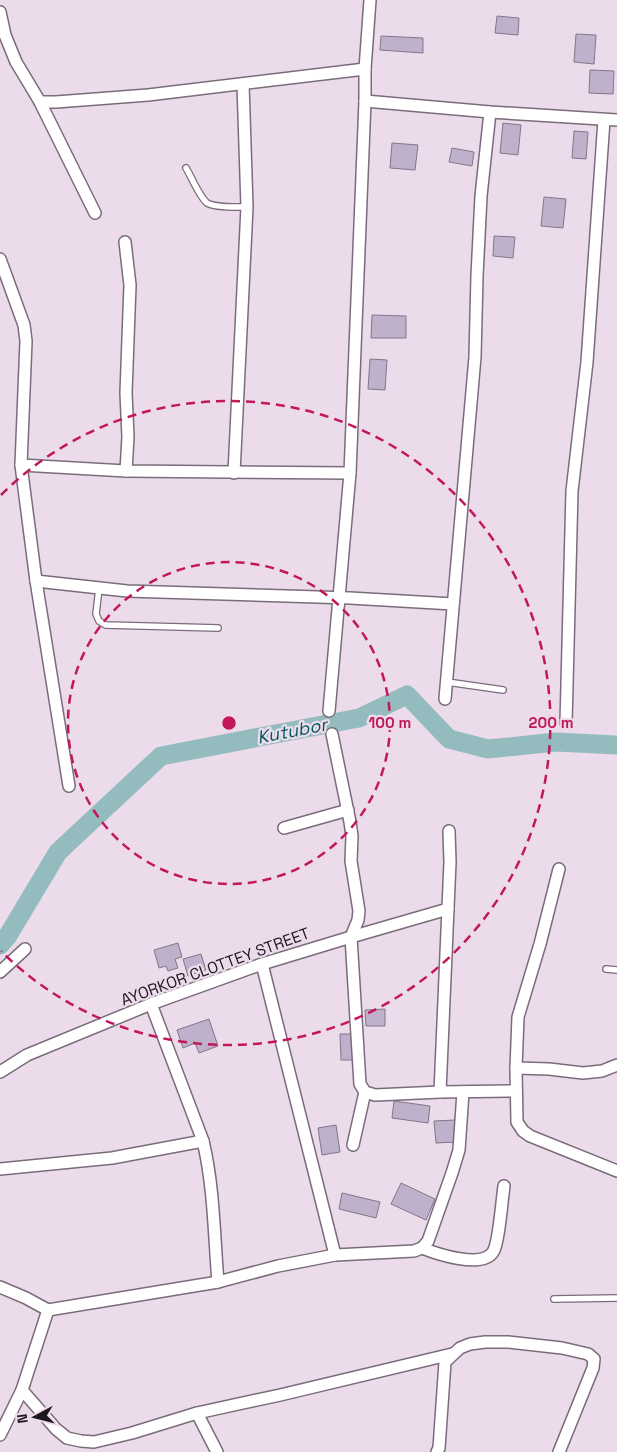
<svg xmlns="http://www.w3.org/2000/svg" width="617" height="1452" font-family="'Space Grotesk',sans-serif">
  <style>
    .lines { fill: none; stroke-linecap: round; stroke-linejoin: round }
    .river { stroke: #94bcbf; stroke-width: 19 }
    .building { fill: #bfb0cb; stroke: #817788 }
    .service-casing { stroke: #7a6c7a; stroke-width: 8 }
    .minor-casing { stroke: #7a6c7a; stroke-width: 14 }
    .service { stroke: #fff; stroke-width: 5.5 }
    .minor { stroke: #fff; stroke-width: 11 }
    .ring { fill: none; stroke: #c2185b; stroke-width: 2.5; stroke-dasharray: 9 6 }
    .labels { text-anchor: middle; stroke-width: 4.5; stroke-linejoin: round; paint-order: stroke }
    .street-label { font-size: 16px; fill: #1e181e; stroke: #ecdceb }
    .water-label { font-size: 18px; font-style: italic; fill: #00585e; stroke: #ecdceb }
    .centre { fill: #c2185b; stroke: #ecdceb; stroke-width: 2.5 }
    .ring-label { font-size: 15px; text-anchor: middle; font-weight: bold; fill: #c2185b; stroke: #ecdceb; stroke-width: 4.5; stroke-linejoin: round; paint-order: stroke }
  </style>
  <rect width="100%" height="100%" fill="#ecdceb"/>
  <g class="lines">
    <polyline class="river" points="0,945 7,937 58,852 161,756 359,718 407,695 449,739 488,749 556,742 617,745"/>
  </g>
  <g class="building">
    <polygon points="497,16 519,18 518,35 495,33"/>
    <polygon points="576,34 596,35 594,64 574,62"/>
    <polygon points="381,36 423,38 423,53 380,50"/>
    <polygon points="590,70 614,71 613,94 589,93"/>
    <polygon points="503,123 521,125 518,155 500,153"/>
    <polygon points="574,131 588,132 586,159 572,158"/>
    <polygon points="392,143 418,145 415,170 390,168"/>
    <polygon points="452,148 474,152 472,166 449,162"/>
    <polygon points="544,197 566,199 563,228 541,226"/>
    <polygon points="494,236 515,237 513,258 493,256"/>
    <polygon points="372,315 406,316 406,338 371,338"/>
    <polygon points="370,359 387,360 385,390 368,389"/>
    <polygon points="178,943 182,957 175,959 178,968 168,971 166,966 159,968 154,950"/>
    <polygon points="201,954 206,970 188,976 183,959"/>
    <polygon points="385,1009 385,1026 366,1026 365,1010"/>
    <polygon points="209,1019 218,1046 199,1053 195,1043 183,1048 177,1030"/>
    <polygon points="340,1034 354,1034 355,1060 341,1060"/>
    <polygon points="394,1101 430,1106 428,1123 392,1118"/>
    <polygon points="455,1120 457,1142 436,1143 434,1121"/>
    <polygon points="336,1125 340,1152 322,1155 318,1128"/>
    <polygon points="401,1183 435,1199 426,1220 391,1204"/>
    <polygon points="342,1193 380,1202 376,1218 339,1209"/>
  </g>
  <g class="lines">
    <g class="service-casing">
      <g id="service">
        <path d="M186,168C192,178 199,196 207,203C215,208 237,207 247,207"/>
        <polyline points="99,588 96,614 99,621 106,625 218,628"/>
        <polyline points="447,682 503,690"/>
        <polyline points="606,969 617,970"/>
        <polyline points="554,1299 617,1298"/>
      </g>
    </g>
    <g class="minor-casing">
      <g id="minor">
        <polyline points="0,12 5,35 16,62 40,102 95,213"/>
        <polyline points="365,101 490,112 617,120"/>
        <polyline points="40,102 56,102 148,95 365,69"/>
        <polyline points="125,242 130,285 126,393 128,437 126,471"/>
        <polyline points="0,259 24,325 26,341 21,465 36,581 69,786"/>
        <polyline points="21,465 126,471 350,473"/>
        <polyline points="234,473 247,207 243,84"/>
        <polyline points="36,581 127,591 350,598 453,604"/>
        <polyline points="445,699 475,357 477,276 481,196 490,112"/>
        <polyline points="329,711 350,473 365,101 365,69 370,0"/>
        <polyline points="566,723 572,491 587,362 604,120"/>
        <polyline points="332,734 350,822 352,836 351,861 359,911 358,920 351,937 360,1084 365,1092 375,1095 440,1092 515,1091"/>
        <polyline points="284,828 348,810"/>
        <polyline points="559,869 540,944 518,1017 516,1068 517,1122 523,1131 530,1136 617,1171"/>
        <polyline points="262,964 335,1255"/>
        <polyline points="0,972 25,949"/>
        <path d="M151,1004L203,1141C214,1187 214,1235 218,1282"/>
        <polyline points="516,1068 549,1069 583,1073 602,1071 617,1065"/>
        <polyline points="0,1072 27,1055 151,1004 262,964 351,937 448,909"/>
        <polyline points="440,1092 450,862 449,831"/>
        <polyline points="353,1145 365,1092"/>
        <polyline points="0,1169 112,1158 203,1141"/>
        <path d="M422,1248C437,1254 482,1269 493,1252C499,1243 502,1199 504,1186"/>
        <polyline points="0,1287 26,1298 48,1310 218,1282 278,1266 335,1255 414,1251 422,1248 428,1241 452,1173 459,1150 463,1092"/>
        <polyline points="22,1390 56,1429 67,1438 81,1441 94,1442 132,1433 197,1413 280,1395 452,1354"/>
        <polyline points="197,1413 217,1452"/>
        <polyline points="0,1435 22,1390 48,1310"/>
        <polyline points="437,1452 439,1448 445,1362 460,1348 470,1344 485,1342 508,1342 562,1348 588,1354 594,1359 593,1368 559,1452"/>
      </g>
    </g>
    <use href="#service" class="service"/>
    <use href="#minor" class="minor"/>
  </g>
  <g class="ring">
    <circle cx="229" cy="723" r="161"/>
    <path d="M1 495A322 322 0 1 1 1 951"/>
  </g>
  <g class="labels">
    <g class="street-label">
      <text transform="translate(215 966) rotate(-20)" y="6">AYORKOR CLOTTEY STREET</text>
    </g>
    <g class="water-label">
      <text transform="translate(292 731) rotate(-11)" y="6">Kutubor</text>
    </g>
  </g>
  <circle cx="229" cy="723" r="8" class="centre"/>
  <g class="ring-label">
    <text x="390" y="728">100 m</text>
    <text x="551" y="728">200 m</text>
  </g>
  <g transform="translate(35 1417) rotate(263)" stroke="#ecdceb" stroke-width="4" paint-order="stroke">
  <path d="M0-4L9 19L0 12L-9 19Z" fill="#1e181e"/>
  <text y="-8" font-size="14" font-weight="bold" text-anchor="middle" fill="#1e181e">N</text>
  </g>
</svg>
